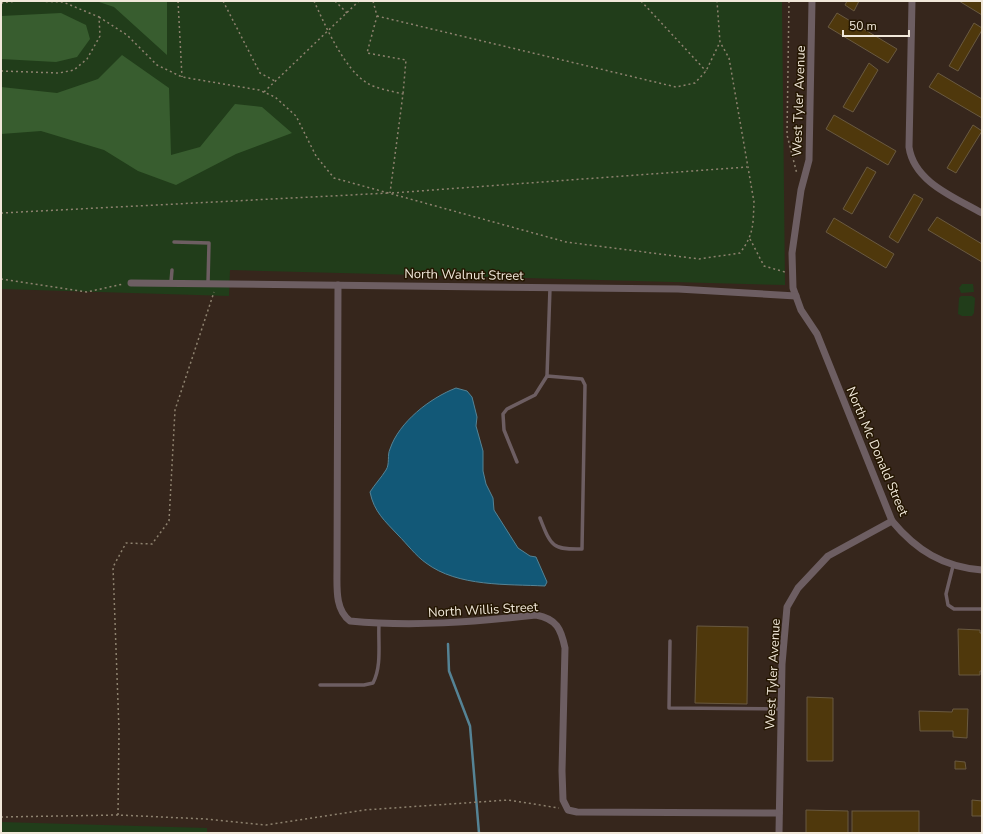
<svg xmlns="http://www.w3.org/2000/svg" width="983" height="834" font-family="'Nunito Sans',sans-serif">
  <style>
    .education { fill: #36261c }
    .green { fill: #213d1a }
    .forest { fill: #385d2f }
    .water { fill: #125877; stroke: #558395 }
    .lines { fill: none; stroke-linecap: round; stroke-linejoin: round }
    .stream { stroke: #558395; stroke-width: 2.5 }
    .building { fill: #4f380c; stroke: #695940 }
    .path { stroke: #8e826f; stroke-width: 1.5; stroke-dasharray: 2 3; stroke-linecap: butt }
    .lane { stroke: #6d5e62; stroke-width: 3.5 }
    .street { stroke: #6d5e62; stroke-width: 7 }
    .labels { text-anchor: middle; stroke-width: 3; stroke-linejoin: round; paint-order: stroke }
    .street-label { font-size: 13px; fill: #f1e8da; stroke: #241601 }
  </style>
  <rect width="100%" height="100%" fill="#2e2008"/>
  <rect class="education" x="1" y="1" width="981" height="832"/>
  <g class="green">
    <polygon points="1,1 782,1 785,285 230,270 229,296 1,289"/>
    <polygon points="962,284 973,284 974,292 961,293 959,288"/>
    <polygon points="961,296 972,296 975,298 974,313 972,316 962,316 958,314 959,298"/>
    <polygon points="1,822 207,828 207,833 1,833"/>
  </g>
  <g class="forest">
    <polygon points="96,1 167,1 167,55 114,7"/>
    <polygon points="61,13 86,25 90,39 77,57 56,62 1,59 1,16"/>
    <polygon points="122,55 169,88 171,155 200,147 235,104 262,107 292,133 236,154 176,185 138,171 104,150 41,131 1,134 1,87 57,93 98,79"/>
  </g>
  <path class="water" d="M456,388L467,391L472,397L477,417L476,426L483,451V471L486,484L493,498L494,510L518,548L530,556L536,557L547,582L545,586C507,584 458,587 426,563C416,556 407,544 398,535C385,521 374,512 370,492C375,484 381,478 386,470C390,464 387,455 390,449C399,422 430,398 456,388Z"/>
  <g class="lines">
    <polyline class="stream" points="448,644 449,671 470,726 479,833"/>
  </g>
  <g class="building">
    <polygon points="847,1 859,1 854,11 845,5"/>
    <polygon points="959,1 982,1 982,15"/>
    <polygon points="837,13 897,49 888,63 828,27"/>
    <polygon points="974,23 982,28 982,30 958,71 949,66"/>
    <polygon points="869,63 878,70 853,112 843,107"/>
    <polygon points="938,73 982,99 982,118 929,87"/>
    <polygon points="834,115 896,151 888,165 826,129"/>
    <polygon points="973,125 982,131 956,173 947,168"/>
    <polygon points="867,167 876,172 852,214 843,209"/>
    <polygon points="914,194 923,199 898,243 889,237"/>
    <polygon points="937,217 982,244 982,262 928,230"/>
    <polygon points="834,218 894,254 886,268 826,232"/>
    <polygon points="697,626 748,627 747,704 695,703"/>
    <polygon points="958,629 980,630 980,633 982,633 982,671 980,671 980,675 959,675"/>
    <polygon points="807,697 833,698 833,761 807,761"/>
    <polygon points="953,709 968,709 967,738 953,737 953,731 920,731 919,711 952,712"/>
    <polygon points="955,761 965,762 966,769 955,769"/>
    <polygon points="972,800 982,801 982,816 972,816"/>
    <polygon points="806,810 848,811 848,833 806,833"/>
    <rect x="852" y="811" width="67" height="22"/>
  </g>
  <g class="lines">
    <g class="path">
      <polyline points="178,1 182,77"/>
      <polyline points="223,1 260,73 275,81"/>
      <path d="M314,1C325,25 344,69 367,83C377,89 392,91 403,94L390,193"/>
      <polyline points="335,1 347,13"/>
      <polyline points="373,1 377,16 367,53 406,60 403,94"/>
      <polyline points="641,1 706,71"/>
      <polyline points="789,1 787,135 797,174"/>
      <polyline points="1,3 16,1"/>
      <polyline points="377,16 676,87 695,83 706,71 720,42"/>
      <path d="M99,17L127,35L157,65L182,77L259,90L275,97L296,116L316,156L334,178L566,242L699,259L740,253C754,234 753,225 754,202L729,58L720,42L717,1"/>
      <polyline points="1,71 59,73 74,70 87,59 100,36 99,17 63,2 33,1"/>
      <polyline points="264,92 359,1"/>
      <polyline points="392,193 747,167"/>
      <polyline points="1,213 389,193"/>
      <polyline points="750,239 764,266 785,272"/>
      <polyline points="1,279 87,292 123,284"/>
      <polyline points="118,815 119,730 113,567 126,543 152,544 169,521 175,410 214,292"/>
      <polyline points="1,817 118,815 206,819 266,825 364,810 508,800 559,808"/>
    </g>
    <g class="lane">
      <polyline points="174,242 209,243 208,283"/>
      <polyline points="171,282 172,270"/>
      <polyline points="547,376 550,288"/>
      <path d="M517,462L504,430L503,414L507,409L535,395L547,376L582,379L585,385L582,549C552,550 551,546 540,518"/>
      <polyline points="953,566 946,594 948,605 954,609 982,609"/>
      <polyline points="670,641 669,708 781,709"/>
      <path d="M320,685H364L373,683C382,666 378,643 379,624"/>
    </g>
    <g class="street">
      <path d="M812,1L809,160L801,190L792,253L793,288L801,310L817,334L892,521C916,550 943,567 982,570"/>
      <path d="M912,1L909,147C914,182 954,197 982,213"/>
      <polyline points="131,283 678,289 796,296"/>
      <path d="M338,285L337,570C337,588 335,610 350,621C413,627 474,622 536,615C557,619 561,629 565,648L562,771L563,800L568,810L577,812L779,813"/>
      <polyline points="779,833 782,664 787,607 798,588 828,556 892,521"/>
    </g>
  </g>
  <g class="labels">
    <g class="street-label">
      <text transform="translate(798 101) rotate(-88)" y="5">West Tyler Avenue</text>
      <text transform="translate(464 274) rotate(1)" y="5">North Walnut Street</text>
      <text transform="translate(878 451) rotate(67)" y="5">North Mc Donald Street</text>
      <text transform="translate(483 609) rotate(-3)" y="5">North Willis Street</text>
      <text transform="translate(772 674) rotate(-87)" y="5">West Tyler Avenue</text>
    </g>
  </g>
  <rect width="983" height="834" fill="none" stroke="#f1e8da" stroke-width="4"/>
  <path d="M843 30v6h66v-6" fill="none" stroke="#f1e8da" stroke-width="2"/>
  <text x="849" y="30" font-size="12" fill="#f1e8da" stroke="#241601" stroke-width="3" paint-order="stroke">50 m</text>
</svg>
